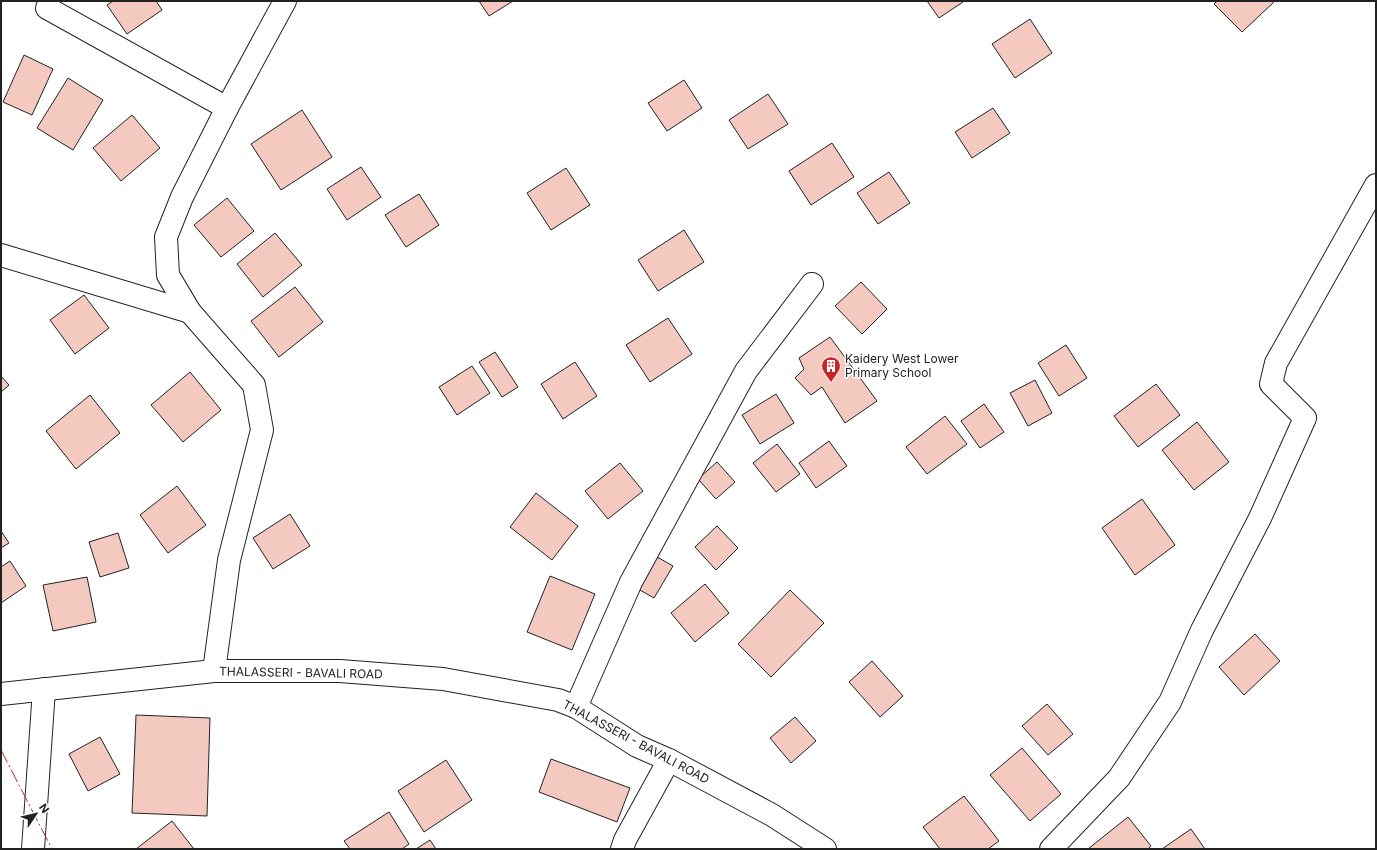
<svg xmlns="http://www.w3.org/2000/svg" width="1377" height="850" font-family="Inter,sans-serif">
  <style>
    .building { fill: #f3c9c0; stroke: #222 }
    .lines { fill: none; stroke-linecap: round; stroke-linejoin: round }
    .minor-casing { stroke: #222; stroke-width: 24 }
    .major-casing { stroke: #222; stroke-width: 24 }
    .minor { stroke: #fff; stroke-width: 22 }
    .major { stroke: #fff; stroke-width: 22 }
    .power { stroke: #c62828; stroke-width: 1; stroke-dasharray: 14 3 2 3; stroke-linecap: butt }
    .labels { text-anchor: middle; stroke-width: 3; stroke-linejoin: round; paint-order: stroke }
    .poi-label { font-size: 12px; fill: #222; stroke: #fff; text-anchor: start }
    .street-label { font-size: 12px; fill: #222; stroke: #fff }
  </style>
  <rect width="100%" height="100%" fill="#fff"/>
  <g class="building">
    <polygon points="113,1 156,1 162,10 127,34 107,5"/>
    <polygon points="479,1 513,1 489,16"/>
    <polygon points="927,1 962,1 963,2 939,18"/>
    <polygon points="1217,1 1273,1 1274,2 1242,32 1214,4"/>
    <polygon points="1030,19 1052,53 1015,78 992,44"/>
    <polygon points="24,55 53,69 32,115 3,102"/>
    <polygon points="68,78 103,100 73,150 37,128"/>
    <polygon points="684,80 702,108 667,131 648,103"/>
    <polygon points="768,94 788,124 748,149 729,120"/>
    <polygon points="993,108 1010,133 972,158 955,132"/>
    <polygon points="302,110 332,157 281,190 251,144"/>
    <polygon points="132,115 160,148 121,181 93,148"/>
    <polygon points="832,143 854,177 811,205 789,171"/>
    <polygon points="361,167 381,197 347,220 327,189"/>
    <polygon points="566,168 590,205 551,230 527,193"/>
    <polygon points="889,172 910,203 878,224 857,193"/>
    <polygon points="419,194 439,225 406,247 385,215"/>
    <polygon points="227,198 254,231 221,257 194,225"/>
    <polygon points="684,230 704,262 658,291 638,260"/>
    <polygon points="275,233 302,265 263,297 237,264"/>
    <polygon points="861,282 887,309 862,334 835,306"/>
    <polygon points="295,287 323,322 279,357 251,321"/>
    <polygon points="84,295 109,328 75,354 50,320"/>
    <polygon points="668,318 692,354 650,382 626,345"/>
    <polygon points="830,337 877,401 845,423 822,387 811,395 795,378 804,369 799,358"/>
    <polygon points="1066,345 1087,378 1059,396 1038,363"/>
    <polygon points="495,352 518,387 502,397 479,362"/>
    <polygon points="575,362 597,396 563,419 541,384"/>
    <polygon points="472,366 490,393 457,415 439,387"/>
    <polygon points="190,372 221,410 183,442 151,405"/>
    <polygon points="1,376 9,385 1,392"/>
    <polygon points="1035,380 1052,413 1028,426 1010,393"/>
    <polygon points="1156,384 1180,415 1138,447 1114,416"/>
    <polygon points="776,394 794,423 760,444 742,415"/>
    <polygon points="90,395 120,433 76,469 46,431"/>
    <polygon points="984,404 1004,432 980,448 961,421"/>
    <polygon points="945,416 967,444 927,474 906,447"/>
    <polygon points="1197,422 1229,462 1194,490 1162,450"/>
    <polygon points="829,441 847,466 816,488 799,463"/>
    <polygon points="777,444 800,474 776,492 753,463"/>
    <polygon points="717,462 735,482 716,499 698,479"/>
    <polygon points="620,463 643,491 608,519 585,491"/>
    <polygon points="177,486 206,525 168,553 140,515"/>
    <polygon points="536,493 578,526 552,560 510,527"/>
    <polygon points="1142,499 1175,545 1135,575 1102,528"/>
    <polygon points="290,514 310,546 273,569 253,538"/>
    <polygon points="717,526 738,548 716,570 695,547"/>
    <polygon points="1,531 9,543 1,548"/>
    <polygon points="118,533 129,568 100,577 89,542"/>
    <polygon points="650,553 673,566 654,598 631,585"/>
    <polygon points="10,561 26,586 1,603 1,567"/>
    <polygon points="550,576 595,594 572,650 527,632"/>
    <polygon points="87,577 96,622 53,631 43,585"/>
    <polygon points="705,584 729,613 695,642 671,613"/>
    <polygon points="790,590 824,623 771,677 738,644"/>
    <polygon points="1255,634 1280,661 1244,695 1219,667"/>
    <polygon points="872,661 903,696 880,717 849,682"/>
    <polygon points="1047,704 1073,734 1048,755 1022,726"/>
    <polygon points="136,715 210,718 207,816 132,813"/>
    <polygon points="795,717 816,741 791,763 770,738"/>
    <polygon points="100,737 120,774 88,791 69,754"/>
    <polygon points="1022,748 1061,794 1030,821 990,775"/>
    <polygon points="551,759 630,788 617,822 539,792"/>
    <polygon points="446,760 472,800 424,832 398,791"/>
    <polygon points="964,796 999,841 988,849 940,849 923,827"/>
    <polygon points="389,812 409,844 402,849 350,849 344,841"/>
    <polygon points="1128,817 1151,846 1148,849 1088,849"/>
    <polygon points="172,821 194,849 136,849"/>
    <polygon points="1191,829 1205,849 1162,849"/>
    <polygon points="430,840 436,849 416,849"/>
  </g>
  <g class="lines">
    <g class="minor-casing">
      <g id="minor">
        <polyline points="47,8 227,108"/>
        <polyline points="1,255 190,312"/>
        <polyline points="214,671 229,560 262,430 254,385 190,312 168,275 166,237 182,197 227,108 285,1"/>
        <polyline points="576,707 631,582 746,371 812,284"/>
        <polyline points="33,849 44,689"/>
        <polyline points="622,849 625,840 669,760"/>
        <polyline points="1051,849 1119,778 1170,702 1202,630 1260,518 1305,418 1271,384 1276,363 1376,185"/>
      </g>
    </g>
    <g class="major-casing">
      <polyline id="major" points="1,694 214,671 340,671 443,679 558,700 576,707 637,746 669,760 772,815 825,849"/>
    </g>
    <use href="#minor" class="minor"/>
    <use href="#major" class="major"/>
    <polyline class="power" points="1,750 52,849"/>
  </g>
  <defs>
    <g id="building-pin" transform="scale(1)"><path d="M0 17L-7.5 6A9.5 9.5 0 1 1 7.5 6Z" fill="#c62828" stroke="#fff"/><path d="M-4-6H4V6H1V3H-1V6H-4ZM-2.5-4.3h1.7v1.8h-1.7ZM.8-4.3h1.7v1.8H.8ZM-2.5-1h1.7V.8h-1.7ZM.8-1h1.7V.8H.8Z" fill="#fff"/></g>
  </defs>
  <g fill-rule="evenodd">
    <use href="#building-pin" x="831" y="366"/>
  </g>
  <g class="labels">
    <g class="poi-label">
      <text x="845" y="363">Kaidery West Lower<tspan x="845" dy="14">Primary School</tspan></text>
    </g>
    <g class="street-label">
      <text transform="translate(301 673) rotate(1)" y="4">THALASSERI - BAVALI ROAD</text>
      <text transform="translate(636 742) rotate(28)" y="4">THALASSERI - BAVALI ROAD</text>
    </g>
  </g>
  <rect width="1377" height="850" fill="none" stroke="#222222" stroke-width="4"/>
  <g transform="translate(36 814) rotate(55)" stroke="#ffffff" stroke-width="3" paint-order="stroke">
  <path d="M0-3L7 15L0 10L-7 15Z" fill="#222222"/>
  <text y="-6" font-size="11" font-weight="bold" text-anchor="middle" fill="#222222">N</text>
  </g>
</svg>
